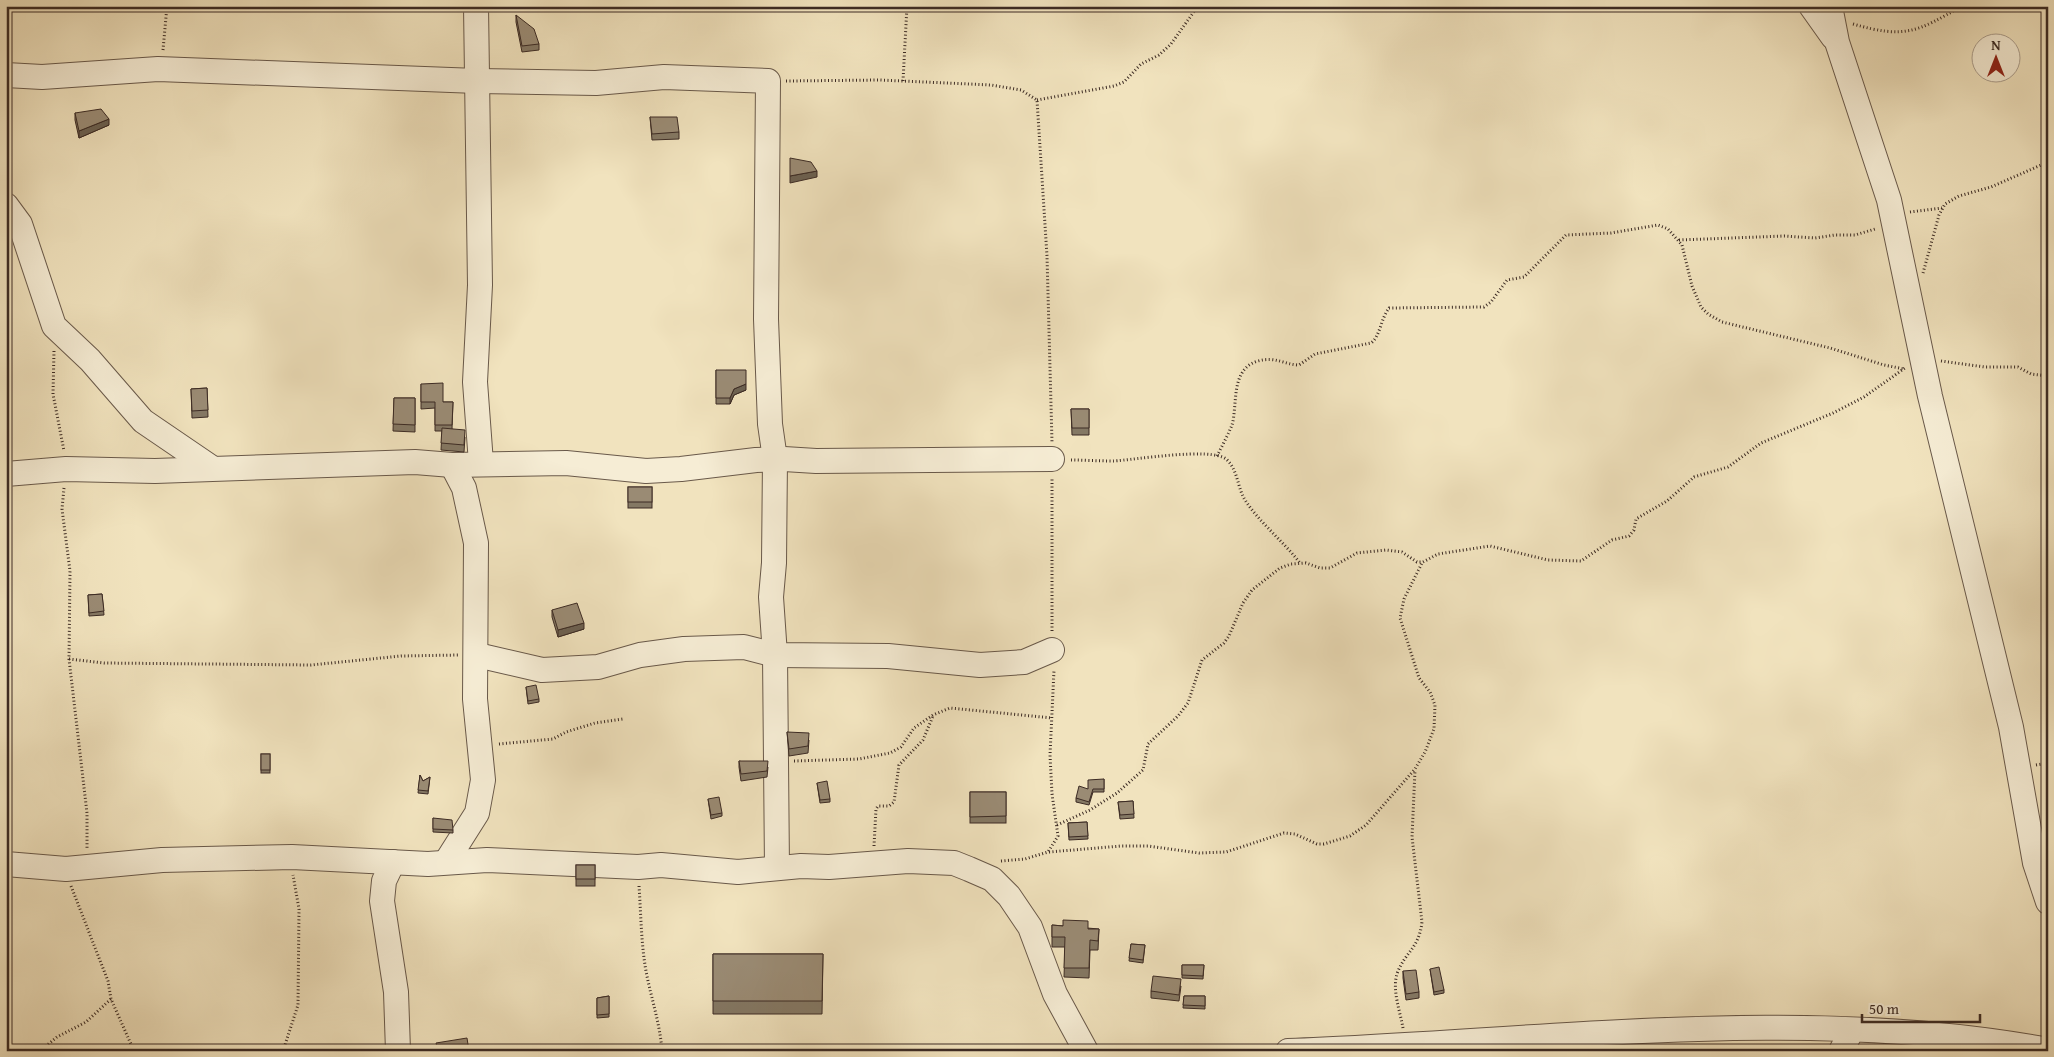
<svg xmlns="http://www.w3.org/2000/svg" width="2054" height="1057" font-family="'Gentium Book Plus',serif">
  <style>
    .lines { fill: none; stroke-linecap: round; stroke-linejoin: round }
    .minor-casing { stroke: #69594a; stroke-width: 26 }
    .path { stroke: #3c2b24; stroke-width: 3; stroke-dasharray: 1 2.5; stroke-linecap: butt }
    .minor { stroke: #f6edd5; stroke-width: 24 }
    .wall { fill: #847864; stroke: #3c2b24 }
    .shaded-wall { fill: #6c6151; stroke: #3c2b24 }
    .building { fill: #9a8b74; stroke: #3c2b24 }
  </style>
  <rect width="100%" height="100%" fill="#f1e3be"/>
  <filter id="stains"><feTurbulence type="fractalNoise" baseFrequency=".004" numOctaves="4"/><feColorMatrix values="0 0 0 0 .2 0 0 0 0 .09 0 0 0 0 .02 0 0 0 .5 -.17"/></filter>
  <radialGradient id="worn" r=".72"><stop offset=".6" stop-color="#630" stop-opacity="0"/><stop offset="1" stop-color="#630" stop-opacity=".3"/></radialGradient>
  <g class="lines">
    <g class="minor-casing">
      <g id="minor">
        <polyline points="476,6 480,285 475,382 481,463"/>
        <polyline points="1811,6 1833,37"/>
        <polyline points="1830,6 1837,42 1889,200 1930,396 2011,727 2035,863 2048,902"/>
        <polyline points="6,75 42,77 158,69 477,81 596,83 664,77 768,81 766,319 770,424 775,459 774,563 771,597 775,655 777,868"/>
        <polyline points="6,205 20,224 54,326 90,360 143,421 212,468"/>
        <polyline points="6,474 66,469 155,471 415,462 452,465 566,463 646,471 681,469 756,460 784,459 816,461 1052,459"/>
        <polyline points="477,655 542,670 598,667 640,655 684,649 744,647 775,655 888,656 980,665 1024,662 1052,650"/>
        <polyline points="393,862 384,881 382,901 396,992 398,1051"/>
        <polyline points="446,862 477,813 483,780 475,699 476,543 464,488 452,465"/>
        <polyline points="6,864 66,869 162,860 292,857 428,864 487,860 638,867 661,865 738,872 801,866 829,867 908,861 954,863 969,869 992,879 1009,896 1030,927 1055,994 1086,1051"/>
        <path d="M1288,1051C1537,1042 1801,1004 2048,1050"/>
        <polyline points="1841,1051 1852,1030"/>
      </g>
    </g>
    <g class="path">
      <polyline points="783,6 783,12"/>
      <path d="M1853,24C1905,39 1917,32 1962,6"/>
      <polyline points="163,50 167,6"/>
      <polyline points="786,81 880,80 991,85 1021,90 1037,100 1047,256 1052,442"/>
      <polyline points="903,81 907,6"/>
      <polyline points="1037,100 1114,86 1124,82 1141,64 1159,55 1171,44 1198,6"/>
      <polyline points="1910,212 1942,208"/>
      <polyline points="1679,240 1784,236 1815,238 1835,235 1855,235 1875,229"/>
      <polyline points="1923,273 1939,215 1945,204 1959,196 1991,187 2048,162"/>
      <polyline points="54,351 53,394 64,451"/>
      <polyline points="1941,361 1985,367 2018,367 2031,374 2048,376"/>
      <path d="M1217,456C1222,446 1228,435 1232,425C1238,404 1230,369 1258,361C1276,356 1285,365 1299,365L1315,354L1371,343C1380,337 1381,318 1389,308L1484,307L1491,302L1507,280L1524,277L1566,235L1611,233L1658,225L1668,229L1682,245L1692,286L1701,307L1708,314L1722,322L1830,348L1884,365L1904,369"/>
      <path d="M1071,460C1084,460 1099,461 1113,461C1134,460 1211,447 1226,459C1238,469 1237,487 1245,500C1259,522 1283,541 1300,563"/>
      <polyline points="64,488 62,509 70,571 69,659 87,813 87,849"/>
      <polyline points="1052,631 1052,478"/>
      <polyline points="69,659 104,663 311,665 401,656 458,655"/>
      <polyline points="499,744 553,739 566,732 595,723 623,719"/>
      <polyline points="794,761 859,759 890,753 901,747 914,728 933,715 950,708 1052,718"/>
      <polyline points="2036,765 2048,763"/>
      <polyline points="1057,825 1090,810 1117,793 1143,770 1148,744 1178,716 1188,703 1202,660 1224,643 1229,636 1243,603 1252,590 1280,568 1291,564 1306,563 1320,568 1330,568 1357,553 1386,550 1402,552 1417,562 1423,562 1438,554 1490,546 1548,560 1581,561 1612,540 1629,536 1634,530 1636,519 1667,501 1694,477 1728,467 1761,443 1833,413 1864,397 1905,368"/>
      <polyline points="874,846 876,809 878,806 889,806 894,802 899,765 923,740 933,716"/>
      <polyline points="1049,852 1121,846 1148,846 1199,853 1226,852 1284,833 1295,834 1317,844 1324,844 1350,836 1366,825 1415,769 1425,752 1434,729 1435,705 1430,692 1419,678 1400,618 1404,599 1422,563"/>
      <polyline points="1001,861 1025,859 1048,852 1058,836 1052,794 1050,755 1054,670"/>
      <polyline points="71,886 108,981 111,999 134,1051"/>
      <path d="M639,886C641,914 641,943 646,971C651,998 660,1023 662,1051"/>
      <path d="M1403,1028C1400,1011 1392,990 1397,974C1404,953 1419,949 1422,922L1412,837L1415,770"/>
      <polyline points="40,1051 57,1037 86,1022 111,999"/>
      <polyline points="283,1051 298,1005 299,909 293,875"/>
    </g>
    <use href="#minor" class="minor"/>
  </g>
  <g class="wall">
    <polygon points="516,15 539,44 539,50 522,52 516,22"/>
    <polygon points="75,113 109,125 79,138 75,120"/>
    <polygon points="650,117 679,132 679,139 652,140"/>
    <polygon points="716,370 746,390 734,395 730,404 716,404"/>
    <polygon points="421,384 443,402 453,402 452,429 465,437 464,452 441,450 442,431 435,431 435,408 421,409"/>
    <polygon points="207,388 208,417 192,418 191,389"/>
    <polygon points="394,398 415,398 415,432 393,431"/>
    <polygon points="1071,409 1089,409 1089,435 1072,435"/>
    <rect x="628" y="487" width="24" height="21"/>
    <polygon points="102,594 104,615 89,616 88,595"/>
    <polygon points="552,610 584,629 558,637 552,617"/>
    <polygon points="526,687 539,699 539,702 528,704"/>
    <polygon points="787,732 809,740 808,753 789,756"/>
    <rect x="261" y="754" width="9" height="19"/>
    <polygon points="739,761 768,767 767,777 741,781 739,767"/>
    <polygon points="420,775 423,781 430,777 428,794 418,793"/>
    <polygon points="1104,779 1104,792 1093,792 1089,805 1076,802 1076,798 1088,789"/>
    <polygon points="817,783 830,799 830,802 820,803"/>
    <rect x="970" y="792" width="36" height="31"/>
    <polygon points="708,799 722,813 722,816 711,819"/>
    <polygon points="1133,801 1134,818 1120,819 1118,802"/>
    <polygon points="433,818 453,830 453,833 433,832"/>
    <polygon points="1087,822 1088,839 1069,840 1068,823"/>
    <rect x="576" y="865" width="19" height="21"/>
    <polygon points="1052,925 1099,929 1098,950 1090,950 1089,978 1064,977 1065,947 1052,947"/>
    <polygon points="1131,944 1145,945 1143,963 1129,961"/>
    <polygon points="713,954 823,954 822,1014 713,1014"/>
    <polygon points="1182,965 1204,965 1203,979 1182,978"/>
    <polygon points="1430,969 1444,990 1444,993 1434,995"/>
    <polygon points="1403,971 1419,992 1419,998 1406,1000 1403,978"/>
    <polygon points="1181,986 1179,1001 1151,998 1151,991"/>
    <polygon points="609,996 609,1017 597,1018 597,998"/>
    <polygon points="1184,996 1205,996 1205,1009 1183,1008"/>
    <rect x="2045" y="1001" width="3" height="22"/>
  </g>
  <g class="shaded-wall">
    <polygon points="109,119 109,125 79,138 79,131"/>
    <polygon points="817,171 817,177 790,183 790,176"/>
    <polygon points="746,384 746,390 734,395 730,404 730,398 734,389"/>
    <polygon points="584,623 584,629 558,637 558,630"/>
  </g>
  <g class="building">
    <polygon points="516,15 534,29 539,44 522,46"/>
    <polygon points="101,109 109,119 79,131 75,113"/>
    <polygon points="650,117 677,117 679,132 652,134"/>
    <polygon points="790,158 811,162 817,171 790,176"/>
    <polygon points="716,370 746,370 746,384 734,389 730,398 716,398"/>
    <polygon points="443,383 443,402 453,402 452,425 435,425 435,402 421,402 421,384"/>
    <polygon points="207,388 208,410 192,411 191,389"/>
    <polygon points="394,398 415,398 415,425 393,424"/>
    <polygon points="1071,409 1089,409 1089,428 1072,428"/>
    <polygon points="442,428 465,430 464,445 441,443"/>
    <rect x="628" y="487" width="24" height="15"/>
    <polygon points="102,594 104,611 89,613 88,595"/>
    <polygon points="577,603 584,623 558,630 552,610"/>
    <polygon points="536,685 539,699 528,701 526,687"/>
    <polygon points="787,732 809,733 808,746 789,749"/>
    <rect x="261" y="754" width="9" height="16"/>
    <polygon points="739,761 768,761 767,771 741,774"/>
    <polygon points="420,775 423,781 430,777 428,791 418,790"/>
    <polygon points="1104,779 1104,789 1093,789 1089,802 1076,798 1079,786 1088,789 1088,780"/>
    <polygon points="827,781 830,799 820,800 817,783"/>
    <polygon points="970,792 1006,792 1006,816 970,817"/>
    <polygon points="719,797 722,813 711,815 708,799"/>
    <polygon points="1133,801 1134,814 1120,815 1118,802"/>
    <polygon points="433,818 452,820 453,830 433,829"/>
    <polygon points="1087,822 1088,836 1069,837 1068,823"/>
    <rect x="576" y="865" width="19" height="14"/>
    <polygon points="1063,920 1088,921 1088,929 1099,929 1098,941 1090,940 1089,968 1064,968 1065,937 1052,937 1052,925 1063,926"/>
    <polygon points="1131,944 1145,945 1143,960 1129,958"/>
    <polygon points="713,954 823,954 822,1001 713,1001"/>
    <polygon points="1182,965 1204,965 1203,976 1182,975"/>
    <polygon points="1439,967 1444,990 1434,992 1430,969"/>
    <polygon points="1416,970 1419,992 1406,994 1403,971"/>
    <polygon points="1153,976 1181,979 1179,995 1151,991"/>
    <polygon points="609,996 609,1014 597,1015 597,998"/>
    <polygon points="1184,996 1205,996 1205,1006 1183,1005"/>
    <rect x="2045" y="1001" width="3" height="16"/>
    <polygon points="467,1038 469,1051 438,1051 436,1043"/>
  </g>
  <rect width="2054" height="1057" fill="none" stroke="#f1e3be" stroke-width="25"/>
  <rect x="8" y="8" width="2039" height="1042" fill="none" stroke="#3c2b24" stroke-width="2.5"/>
  <rect x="12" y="12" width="2029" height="1032" fill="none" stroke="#3c2b24"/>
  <g transform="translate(1996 58)"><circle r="24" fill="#f6edd5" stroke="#ac9f8e"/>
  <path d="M0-4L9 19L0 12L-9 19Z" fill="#8f2418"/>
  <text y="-8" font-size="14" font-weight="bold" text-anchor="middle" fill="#3c2b24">N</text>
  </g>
  <path d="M1862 1014v8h118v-8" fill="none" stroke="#3c2b24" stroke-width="2.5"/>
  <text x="1869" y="1014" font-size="15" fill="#3c2b24" stroke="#f6edd5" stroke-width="4" paint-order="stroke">50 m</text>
  <rect width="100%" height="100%" filter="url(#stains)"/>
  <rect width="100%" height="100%" fill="url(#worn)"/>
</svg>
